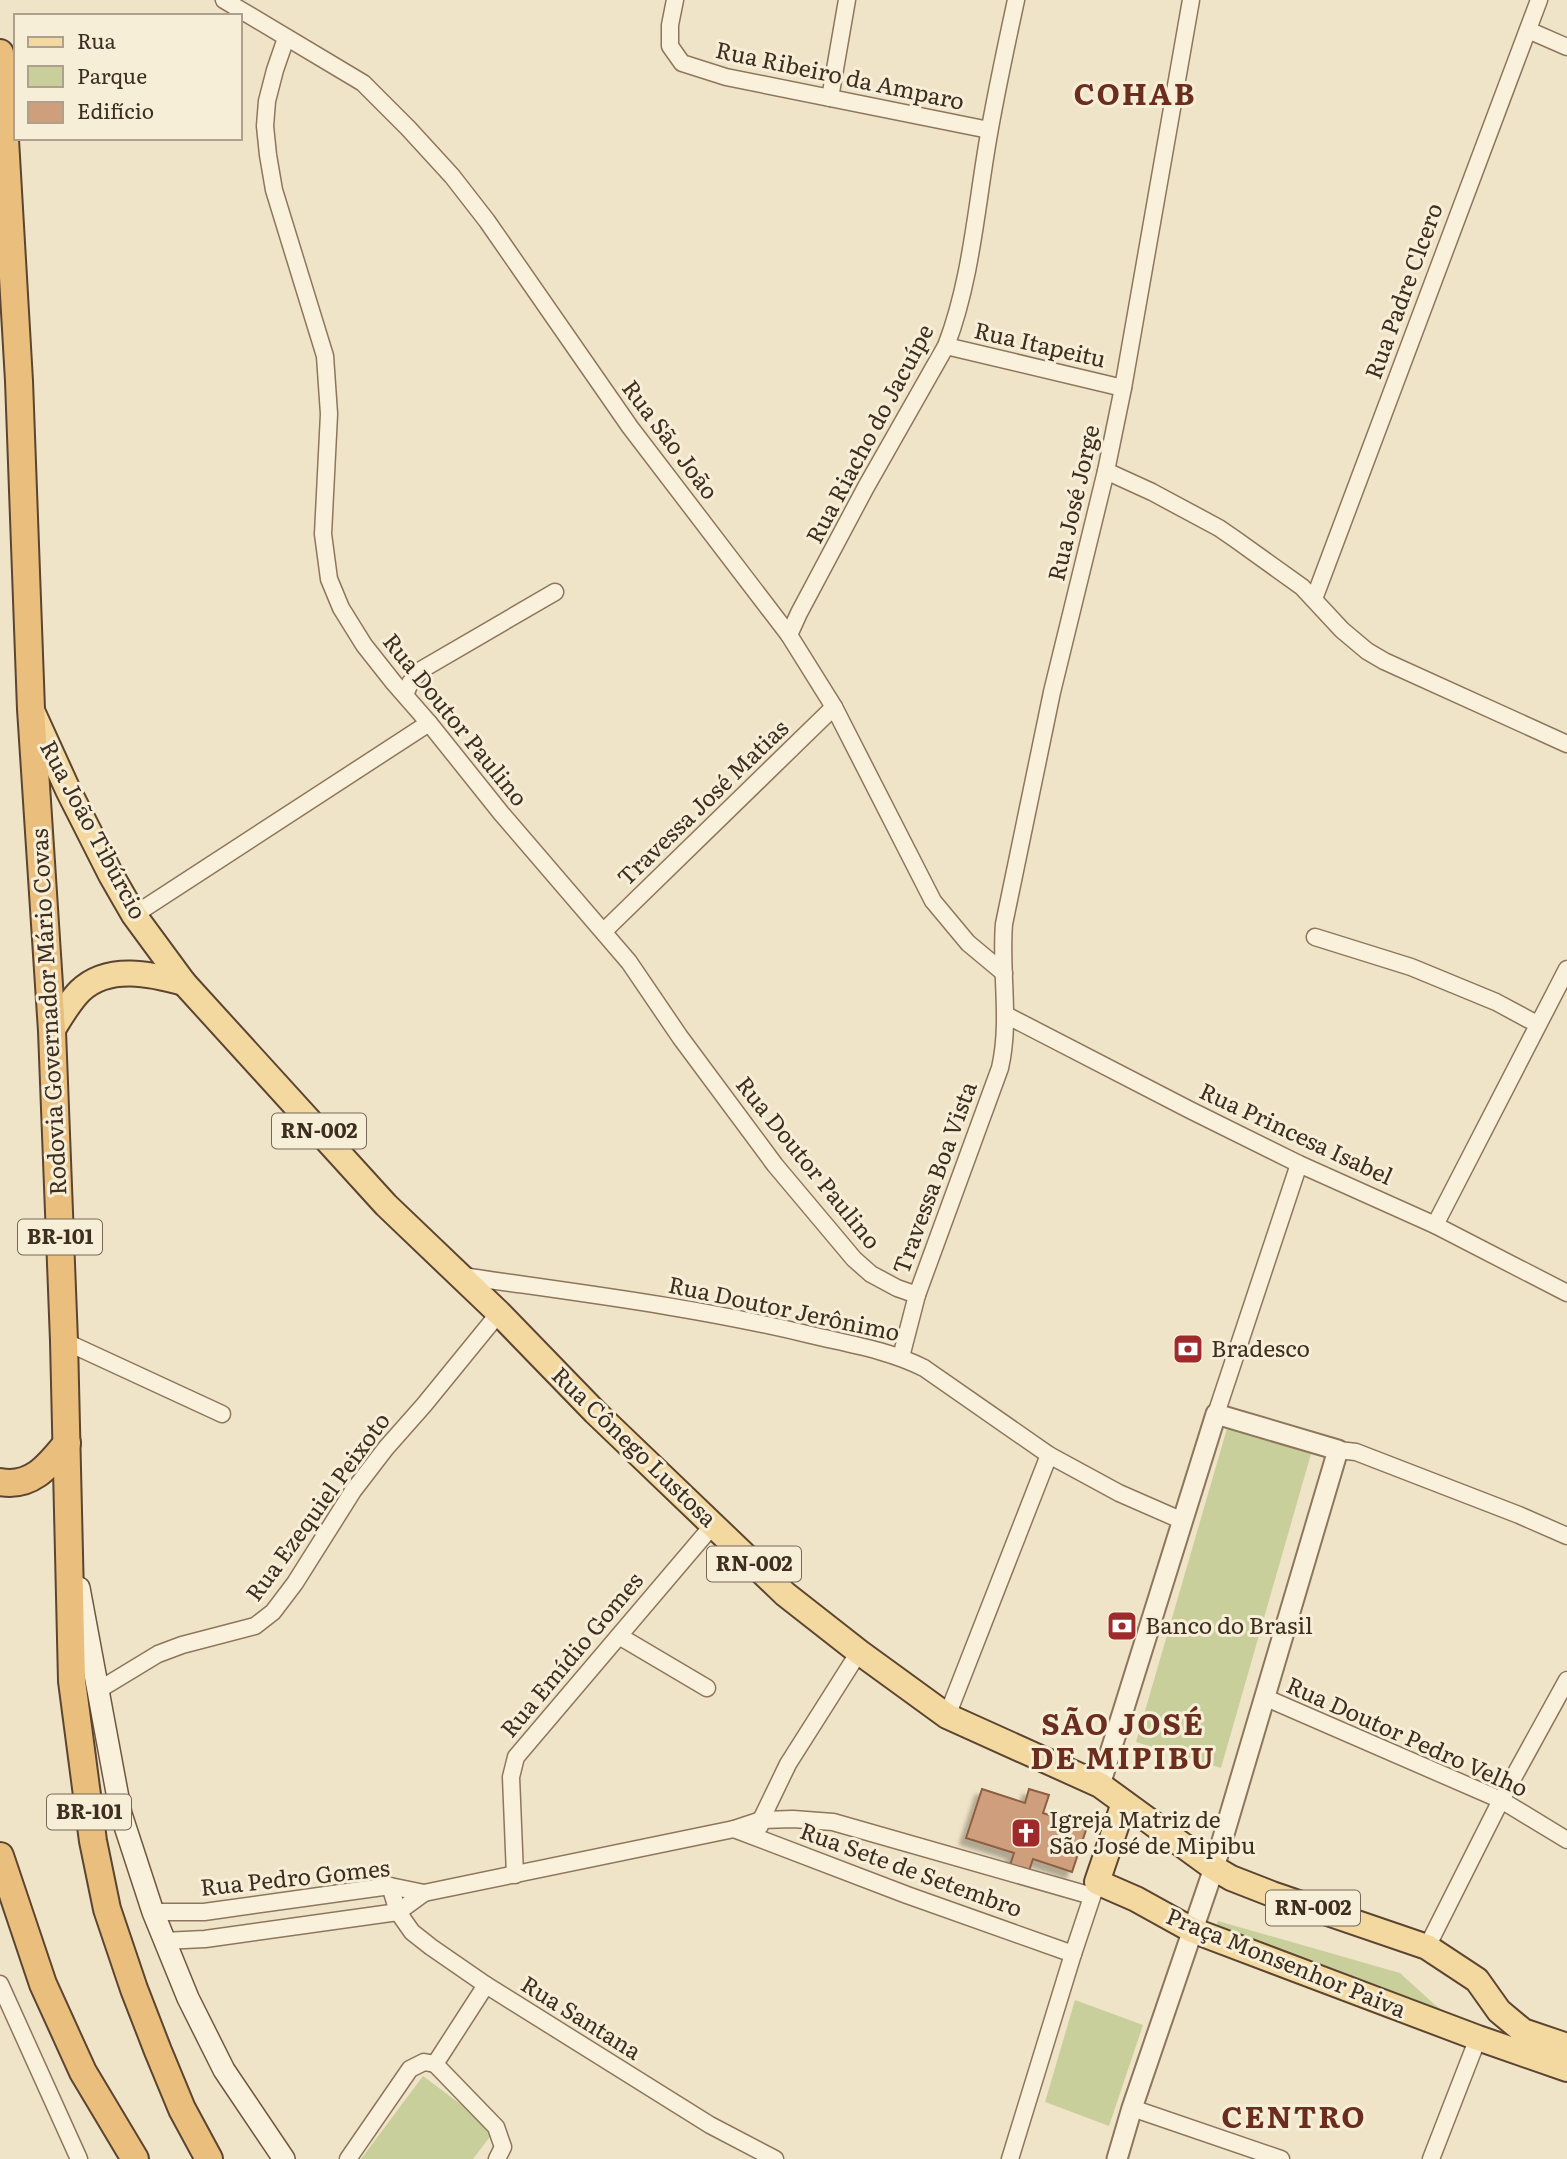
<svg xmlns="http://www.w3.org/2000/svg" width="1567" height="2159" font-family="Literata,serif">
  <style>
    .green { fill: #c9cf9b }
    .building { fill: #cf9f7d; stroke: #8d5f41; stroke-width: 2; filter: url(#shadow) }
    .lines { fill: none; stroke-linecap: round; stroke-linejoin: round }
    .minor-casing { stroke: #8d765c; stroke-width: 19 }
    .tertiary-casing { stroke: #8d765c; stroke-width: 23 }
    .secondary-casing { stroke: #6f573f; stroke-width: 24 }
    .primary-casing { stroke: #5b4430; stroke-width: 28 }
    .trunk-casing { stroke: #5b4430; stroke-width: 30 }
    .minor { stroke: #faf1dc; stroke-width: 16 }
    .tertiary { stroke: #faf1dc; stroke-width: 19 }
    .secondary { stroke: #faf1dc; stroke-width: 21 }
    .primary { stroke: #f3d9a0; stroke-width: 24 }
    .trunk { stroke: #eabe7c; stroke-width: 26 }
    .labels { text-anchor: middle; stroke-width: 6; stroke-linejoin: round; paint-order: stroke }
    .shield { fill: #f7eed8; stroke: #756857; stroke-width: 2 }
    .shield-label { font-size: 21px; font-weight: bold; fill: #3d2e20 }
    .street-label { font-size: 23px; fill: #3d2e20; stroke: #f7eed8 }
    .poi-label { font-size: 23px; fill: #3d2e20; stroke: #f7eed8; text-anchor: start }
    .district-label { font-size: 30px; font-weight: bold; letter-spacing: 2px; fill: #6b2e1e; stroke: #f7eed8 }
  </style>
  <defs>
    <filter id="shadow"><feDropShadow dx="-6" dy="6" stdDeviation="2" flood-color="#0004"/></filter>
  </defs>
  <rect width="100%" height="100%" fill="#f0e4c8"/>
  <g class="green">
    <polygon points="1228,1425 1311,1454 1221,1768 1136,1742"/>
    <polygon points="1218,1921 1400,1973 1434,2004 1462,2025 1455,2041 1210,1950"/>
    <polygon points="1075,2000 1143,2025 1109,2126 1045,2102"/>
    <polygon points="423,2076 495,2130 473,2159 361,2159"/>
  </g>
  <polygon class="building" points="982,1789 1025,1803 1029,1789 1049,1795 1043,1813 1087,1827 1072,1872 1033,1859 1029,1871 1010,1865 1014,1853 966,1838"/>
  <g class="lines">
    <g class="minor-casing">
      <g id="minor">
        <polyline points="224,0 363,83 408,128 452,176 487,221 630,427 789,635 834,707 933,901 968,943 1004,973"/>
        <polyline points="675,0 670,25 670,46 682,63 726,77 989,130"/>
        <polyline points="1528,30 1567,47"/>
        <polyline points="286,38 275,70 267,101 265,126 268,155 274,190 325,356 329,414 323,534 329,579 341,608 364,645 394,683 429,723 501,813 629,962 680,1037 775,1165 854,1259 871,1274 897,1288 917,1295"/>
        <polyline points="830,98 847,0"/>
        <polyline points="946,346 1123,388"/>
        <polyline points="1106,471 1152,492 1219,528 1235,539 1302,587 1342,630 1367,651 1384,661 1567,744"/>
        <polyline points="1314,599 1539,0"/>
        <path d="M789,635L799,613L866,487L946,346C969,286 975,221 985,158C993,105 1005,52 1016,0"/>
        <polyline points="405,695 410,683 421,670 555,592"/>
        <polyline points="134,915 429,723"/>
        <polyline points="604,931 834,707"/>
        <polyline points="1315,937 1411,967 1496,1002 1537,1024"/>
        <polyline points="1006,1015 1190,1110 1299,1164 1435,1225 1567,1293"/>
        <polyline points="1435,1225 1567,969"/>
        <path d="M462,1276C579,1293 696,1307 811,1335C849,1344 888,1350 924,1368L1049,1455L1119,1493L1183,1521"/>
        <polyline points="64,1341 222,1414"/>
        <path d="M901,1357L917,1295L1000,1068C1011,1020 1000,972 1004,924L1052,692L1106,471L1123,388L1191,0"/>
        <polyline points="1216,1414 1299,1164"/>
        <polyline points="1338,1450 1356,1452 1519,1515 1567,1536"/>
        <polyline points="619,1636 707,1688"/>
        <polyline points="97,1691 158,1654 182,1645 255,1626 273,1612 295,1583 353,1491 386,1448 424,1405 499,1313"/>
        <polyline points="1264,1697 1501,1800 1567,1840"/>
        <polyline points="947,1716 1049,1455"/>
        <polyline points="760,1826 761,1820 788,1764 859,1652"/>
        <polyline points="734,1829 907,1895 1073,1954"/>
        <polyline points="515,1875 511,1777 516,1757 713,1525"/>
        <polyline points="390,1886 398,1912 412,1932 431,1947 486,1985 710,2125 775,2159"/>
        <polyline points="153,1912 204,1912 390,1886 424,1893 734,1829 761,1820 793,1819 833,1822 1092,1896"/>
        <polyline points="163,1941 205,1939 398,1912 424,1893"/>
        <polyline points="1427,1947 1501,1800 1567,1680"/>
        <polyline points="0,1984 79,2159"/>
        <polyline points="435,2064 496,2127 503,2147 497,2159"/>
        <polyline points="1132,2108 1281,2159"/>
        <polyline points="348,2159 410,2069 424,2062 435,2064 486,1985"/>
        <polyline points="1010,2159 1073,1954 1095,1888"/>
        <polyline points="1431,2159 1478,2038"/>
      </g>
    </g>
    <g class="tertiary-casing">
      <polyline id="tertiary" points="1100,1785 1216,1414 1338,1450 1214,1868 1132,2108 1117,2159"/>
    </g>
    <g class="secondary-casing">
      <polyline id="secondary" points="79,1588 121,1814 153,1912 188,1998 224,2070 284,2159"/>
    </g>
    <g class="primary-casing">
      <g id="primary">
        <polyline points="33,713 68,790 111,875 134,915 184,983 386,1205 499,1313 595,1412 785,1594 859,1652 947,1716 1100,1785 1214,1868 1231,1878 1272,1894 1427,1947 1477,1980 1499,2011 1523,2031 1567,2046"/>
        <path d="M52,1031C60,1018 69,1002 80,991C108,964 152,974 184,983"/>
        <polyline points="1124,1803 1097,1882 1136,1899 1192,1930 1478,2038 1567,2069"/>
      </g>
    </g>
    <g class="trunk-casing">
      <g id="trunk">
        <polyline points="0,53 19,381 31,709 52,1031 64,1341 72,1681 93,1841 107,1909 134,1989 158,2051 182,2109 209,2159"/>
        <path d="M0,1482C32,1488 49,1465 67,1443"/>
        <polyline points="0,1856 43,1984 83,2072 135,2159"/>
      </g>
    </g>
    <use href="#minor" class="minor"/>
    <use href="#tertiary" class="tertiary"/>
    <use href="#secondary" class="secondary"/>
    <use href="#primary" class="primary"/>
    <use href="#trunk" class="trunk"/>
  </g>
  <defs>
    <g id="bank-square" transform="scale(1.575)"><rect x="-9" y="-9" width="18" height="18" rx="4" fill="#9e2a2b" stroke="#f7eed8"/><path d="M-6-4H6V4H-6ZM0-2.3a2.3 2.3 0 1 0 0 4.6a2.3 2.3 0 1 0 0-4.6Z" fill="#fff"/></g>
    <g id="church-square" transform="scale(1.575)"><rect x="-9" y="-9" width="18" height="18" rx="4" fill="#9e2a2b" stroke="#f7eed8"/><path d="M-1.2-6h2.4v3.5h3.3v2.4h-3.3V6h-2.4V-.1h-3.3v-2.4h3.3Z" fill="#fff"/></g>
  </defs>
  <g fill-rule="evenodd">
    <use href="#bank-square" x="1188" y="1349"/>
    <use href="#bank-square" x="1122" y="1626"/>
    <use href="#church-square" x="1026" y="1833"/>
  </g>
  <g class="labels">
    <g class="shield">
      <rect x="272" y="1113.5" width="94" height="35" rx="5"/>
      <rect x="18" y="1219.5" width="84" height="35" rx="5"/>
      <rect x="707" y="1546.5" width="94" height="35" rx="5"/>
      <rect x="47" y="1794.5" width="84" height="35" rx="5"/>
      <rect x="1266" y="1890.5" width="94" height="35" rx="5"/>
    </g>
    <g class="shield-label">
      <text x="319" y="1138">RN-002</text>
      <text x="60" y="1244">BR-101</text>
      <text x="754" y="1571">RN-002</text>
      <text x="89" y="1819">BR-101</text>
      <text x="1313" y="1915">RN-002</text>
    </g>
    <g class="street-label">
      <text transform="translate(840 76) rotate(12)" y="8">Rua Ribeiro da Amparo</text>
      <text transform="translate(1404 291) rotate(-70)" y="8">Rua Padre Clcero</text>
      <text transform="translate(1040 345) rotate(13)" y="8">Rua Itapeitu</text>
      <text transform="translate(870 434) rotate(-62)" y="8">Rua Riacho do Jacuípe</text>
      <text transform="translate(670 440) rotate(53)" y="8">Rua São João</text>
      <text transform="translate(1074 503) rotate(-77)" y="8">Rua José Jorge</text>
      <text transform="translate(455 720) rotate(51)" y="8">Rua Doutor Paulino</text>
      <text transform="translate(703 803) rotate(-44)" y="8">Travessa José Matias</text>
      <text transform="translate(93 830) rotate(62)" y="8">Rua João Tibúrcio</text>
      <text transform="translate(49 1012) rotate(-93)" y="8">Rodovia Governador Mário Covas</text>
      <text transform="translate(1296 1134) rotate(25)" y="8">Rua Princesa Isabel</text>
      <text transform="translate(808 1163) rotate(51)" y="8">Rua Doutor Paulino</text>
      <text transform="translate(935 1178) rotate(-70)" y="8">Travessa Boa Vista</text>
      <text transform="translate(784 1309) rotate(12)" y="8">Rua Doutor Jerônimo</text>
      <text transform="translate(634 1447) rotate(44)" y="8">Rua Cônego Lustosa</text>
      <text transform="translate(318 1507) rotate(-54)" y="8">Rua Ezequiel Peixoto</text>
      <text transform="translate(572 1655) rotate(-50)" y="8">Rua Emídio Gomes</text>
      <text transform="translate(1407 1737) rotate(24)" y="8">Rua Doutor Pedro Velho</text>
      <text transform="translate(911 1870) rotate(20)" y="8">Rua Sete de Setembro</text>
      <text transform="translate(295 1878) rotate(-6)" y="8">Rua Pedro Gomes</text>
      <text transform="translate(1286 1963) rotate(22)" y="8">Praça Monsenhor Paiva</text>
      <text transform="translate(581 2018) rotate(32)" y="8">Rua Santana</text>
    </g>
    <g class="poi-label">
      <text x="1211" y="1357">Bradesco</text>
      <text x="1145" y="1634">Banco do Brasil</text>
      <text x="1049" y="1828">Igreja Matriz de<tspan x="1049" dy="26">São José de Mipibu</tspan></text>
    </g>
    <g class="district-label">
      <text x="1135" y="105">COHAB</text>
      <text x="1123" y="1735">SÃO JOSÉ<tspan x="1123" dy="34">DE MIPIBU</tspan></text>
      <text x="1294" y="2128">CENTRO</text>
    </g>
  </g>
  <rect x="14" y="14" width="228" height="126" fill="#f7eed8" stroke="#ada18e" stroke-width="2"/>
  <rect x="28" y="37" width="35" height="10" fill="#f3d9a0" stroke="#ada18e" stroke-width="2"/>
  <text x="77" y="49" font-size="21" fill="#3d2e20">Rua</text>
  <rect x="28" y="66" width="35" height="21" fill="#c9cf9b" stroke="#ada18e" stroke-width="2"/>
  <text x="77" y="84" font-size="21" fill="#3d2e20">Parque</text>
  <rect x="28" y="102" width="35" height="21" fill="#cf9f7d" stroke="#ada18e" stroke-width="2"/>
  <text x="77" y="119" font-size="21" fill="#3d2e20">Edifício</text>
</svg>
